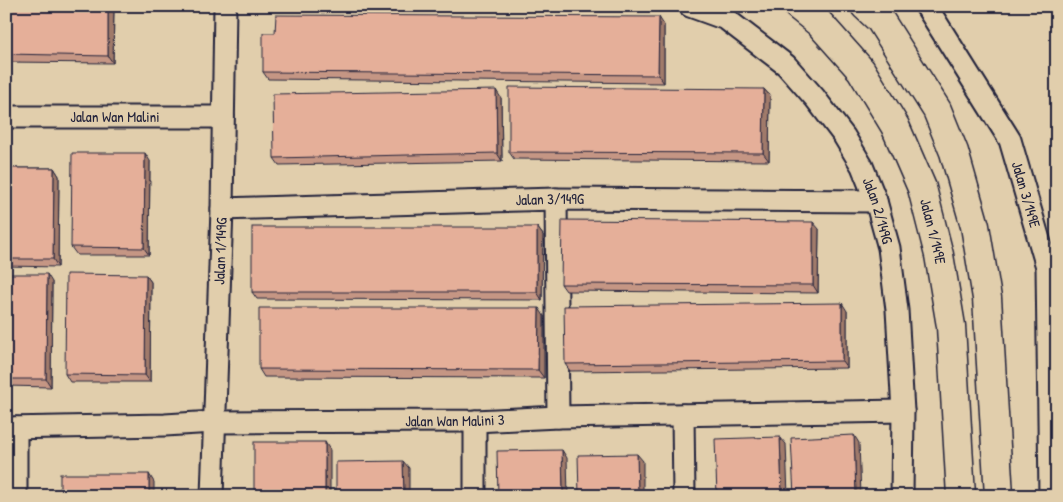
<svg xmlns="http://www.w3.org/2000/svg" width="1063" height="502" font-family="'Patrick Hand',sans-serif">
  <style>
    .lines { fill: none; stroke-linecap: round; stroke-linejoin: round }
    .minor-casing { stroke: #22223b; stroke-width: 25 }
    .tertiary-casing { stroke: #22223b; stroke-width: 31 }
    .minor { stroke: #e1ceac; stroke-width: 21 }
    .tertiary { stroke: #e1ceac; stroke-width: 28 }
    .wall { fill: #c59684; stroke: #22223b }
    .shaded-wall { fill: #a07a6b; stroke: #22223b }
    .building { fill: #e5af99; stroke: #22223b }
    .labels { text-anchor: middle; stroke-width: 4.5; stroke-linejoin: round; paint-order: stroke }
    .street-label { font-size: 15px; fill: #22223b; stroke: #e1ceac }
  </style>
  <rect width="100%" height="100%" fill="#e1ceac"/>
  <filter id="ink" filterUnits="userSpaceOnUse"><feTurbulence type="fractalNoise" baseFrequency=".02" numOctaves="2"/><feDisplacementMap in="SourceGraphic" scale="10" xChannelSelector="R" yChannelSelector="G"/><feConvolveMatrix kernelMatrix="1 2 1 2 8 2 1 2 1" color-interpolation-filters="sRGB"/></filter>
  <g filter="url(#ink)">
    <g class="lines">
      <g class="minor-casing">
        <g id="minor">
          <path id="s1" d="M690,6L726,19L786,65L815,98L844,136L862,166L876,201L889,248L897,310L903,411L902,496"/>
          <path id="s2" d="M926,6L1010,140L1047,267L1050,496"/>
          <path id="s3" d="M6,117H223"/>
          <polyline points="556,199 558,417"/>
          <path id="s4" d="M222,209L556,199L876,201"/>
          <polyline points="683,415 684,496"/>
          <polyline points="475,421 475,496"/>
          <path id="s5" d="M6,428L165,425L214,422L475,421L558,417L903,411"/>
          <polyline points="16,496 16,428"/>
          <path id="s6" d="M212,496L222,209L225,6"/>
        </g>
      </g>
      <g class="tertiary-casing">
        <g id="tertiary">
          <path id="s7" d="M798,6L819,23L861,70L895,126L922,188L939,255L951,326L961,496"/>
          <polyline points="865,6 880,20 937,110 954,152 975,226 987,298 999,496"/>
        </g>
      </g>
      <use href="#minor" class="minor"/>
      <use href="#tertiary" class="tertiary"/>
    </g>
    <g class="wall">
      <polygon points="6,6 114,6 113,63 6,62"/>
      <polygon points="664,25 664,83 268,79 263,72 275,33"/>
      <polygon points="764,89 770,96 769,161 514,159 509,152"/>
      <polygon points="501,98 502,161 279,165 274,158"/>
      <polygon points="150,161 149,255 77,255 71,247"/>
      <polygon points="6,168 54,168 59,176 58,267 6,266"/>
      <polygon points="537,227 543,235 542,300 257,299 252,292"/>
      <polygon points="819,229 818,293 566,291 561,284"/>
      <polygon points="6,274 52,282 51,387 6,386"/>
      <polygon points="146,275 151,282 150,382 70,382 65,374"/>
      <polygon points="847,311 847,368 570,371 565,364"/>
      <polygon points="544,316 544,378 264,377 259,369"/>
    </g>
    <g class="shaded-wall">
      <polygon points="108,6 114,6 113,63 108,56"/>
      <polygon points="659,17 664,25 664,83 658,75"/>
      <polygon points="764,89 770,96 769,161 763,153"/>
      <polygon points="496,90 501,98 502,161 497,153"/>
      <polygon points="145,153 150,161 149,255 144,248"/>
      <polygon points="54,168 59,176 58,267 53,259"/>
      <polygon points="813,222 819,229 818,293 813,285"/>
      <polygon points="537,227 543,235 542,300 537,292"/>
      <polygon points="47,274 52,282 51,387 46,379"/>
      <polygon points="146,275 151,282 150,382 145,375"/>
      <polygon points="842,303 847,311 847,368 842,361"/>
      <polygon points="539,308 544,316 544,378 538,370"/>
      <polygon points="854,435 859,443 861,496 856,496"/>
      <polygon points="780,437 786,444 788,496 782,496"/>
      <polygon points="325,442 330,450 330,496 325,496"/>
      <polygon points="562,450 567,458 568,496 563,496"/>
      <polygon points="637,454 643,461 643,496 638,496"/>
      <polygon points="403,461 409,468 409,496 404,496"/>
      <polygon points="149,474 154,482 154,496 149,496"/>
    </g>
    <g class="building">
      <polygon points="6,6 108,6 108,56 6,54"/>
      <polygon points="276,15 659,17 658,75 263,72 263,33 275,33"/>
      <polygon points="509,87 764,89 763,153 509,152"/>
      <polygon points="496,90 497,153 274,158 273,94"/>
      <polygon points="72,153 145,153 144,248 71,247"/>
      <polygon points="6,168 54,168 53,259 6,259"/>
      <polygon points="562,220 813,222 813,285 561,284"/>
      <rect x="252" y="227" width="285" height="65"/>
      <polygon points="6,274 47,274 46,379 6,379"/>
      <polygon points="66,274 146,275 145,375 65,374"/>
      <polygon points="842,303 842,361 565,364 564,306"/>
      <polygon points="259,308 539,308 538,370 259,369"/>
      <polygon points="854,435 856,496 794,496 791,438"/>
      <polygon points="780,437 782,496 717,496 715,439"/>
      <rect x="254" y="442" width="71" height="54"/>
      <polygon points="562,450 563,496 498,496 497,451"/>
      <polygon points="637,454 638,496 579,496 578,455"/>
      <polygon points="403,461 404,496 336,496 336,462"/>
      <rect x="60" y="474" width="89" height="22"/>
    </g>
  </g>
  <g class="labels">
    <g class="street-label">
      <text dy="5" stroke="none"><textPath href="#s3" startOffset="109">Jalan Wan Malini</textPath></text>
      <text dy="5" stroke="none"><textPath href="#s2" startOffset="215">Jalan 3/149E</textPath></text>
      <text dy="5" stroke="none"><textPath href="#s4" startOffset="328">Jalan 3/149G</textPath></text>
      <text dy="5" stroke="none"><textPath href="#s1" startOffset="288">Jalan 2/149G</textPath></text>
      <text dy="5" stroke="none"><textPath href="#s7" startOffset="268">Jalan 1/149E</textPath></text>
      <text dy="5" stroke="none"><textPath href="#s6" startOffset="245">Jalan 1/149G</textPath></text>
      <text dy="5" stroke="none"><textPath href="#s5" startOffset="449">Jalan Wan Malini 3</textPath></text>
    </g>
  </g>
  <rect width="1063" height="502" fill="none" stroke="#e1ceac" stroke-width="25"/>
  <rect x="12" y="12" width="1038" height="477" fill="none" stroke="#22223b" stroke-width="2" filter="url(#ink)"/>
</svg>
